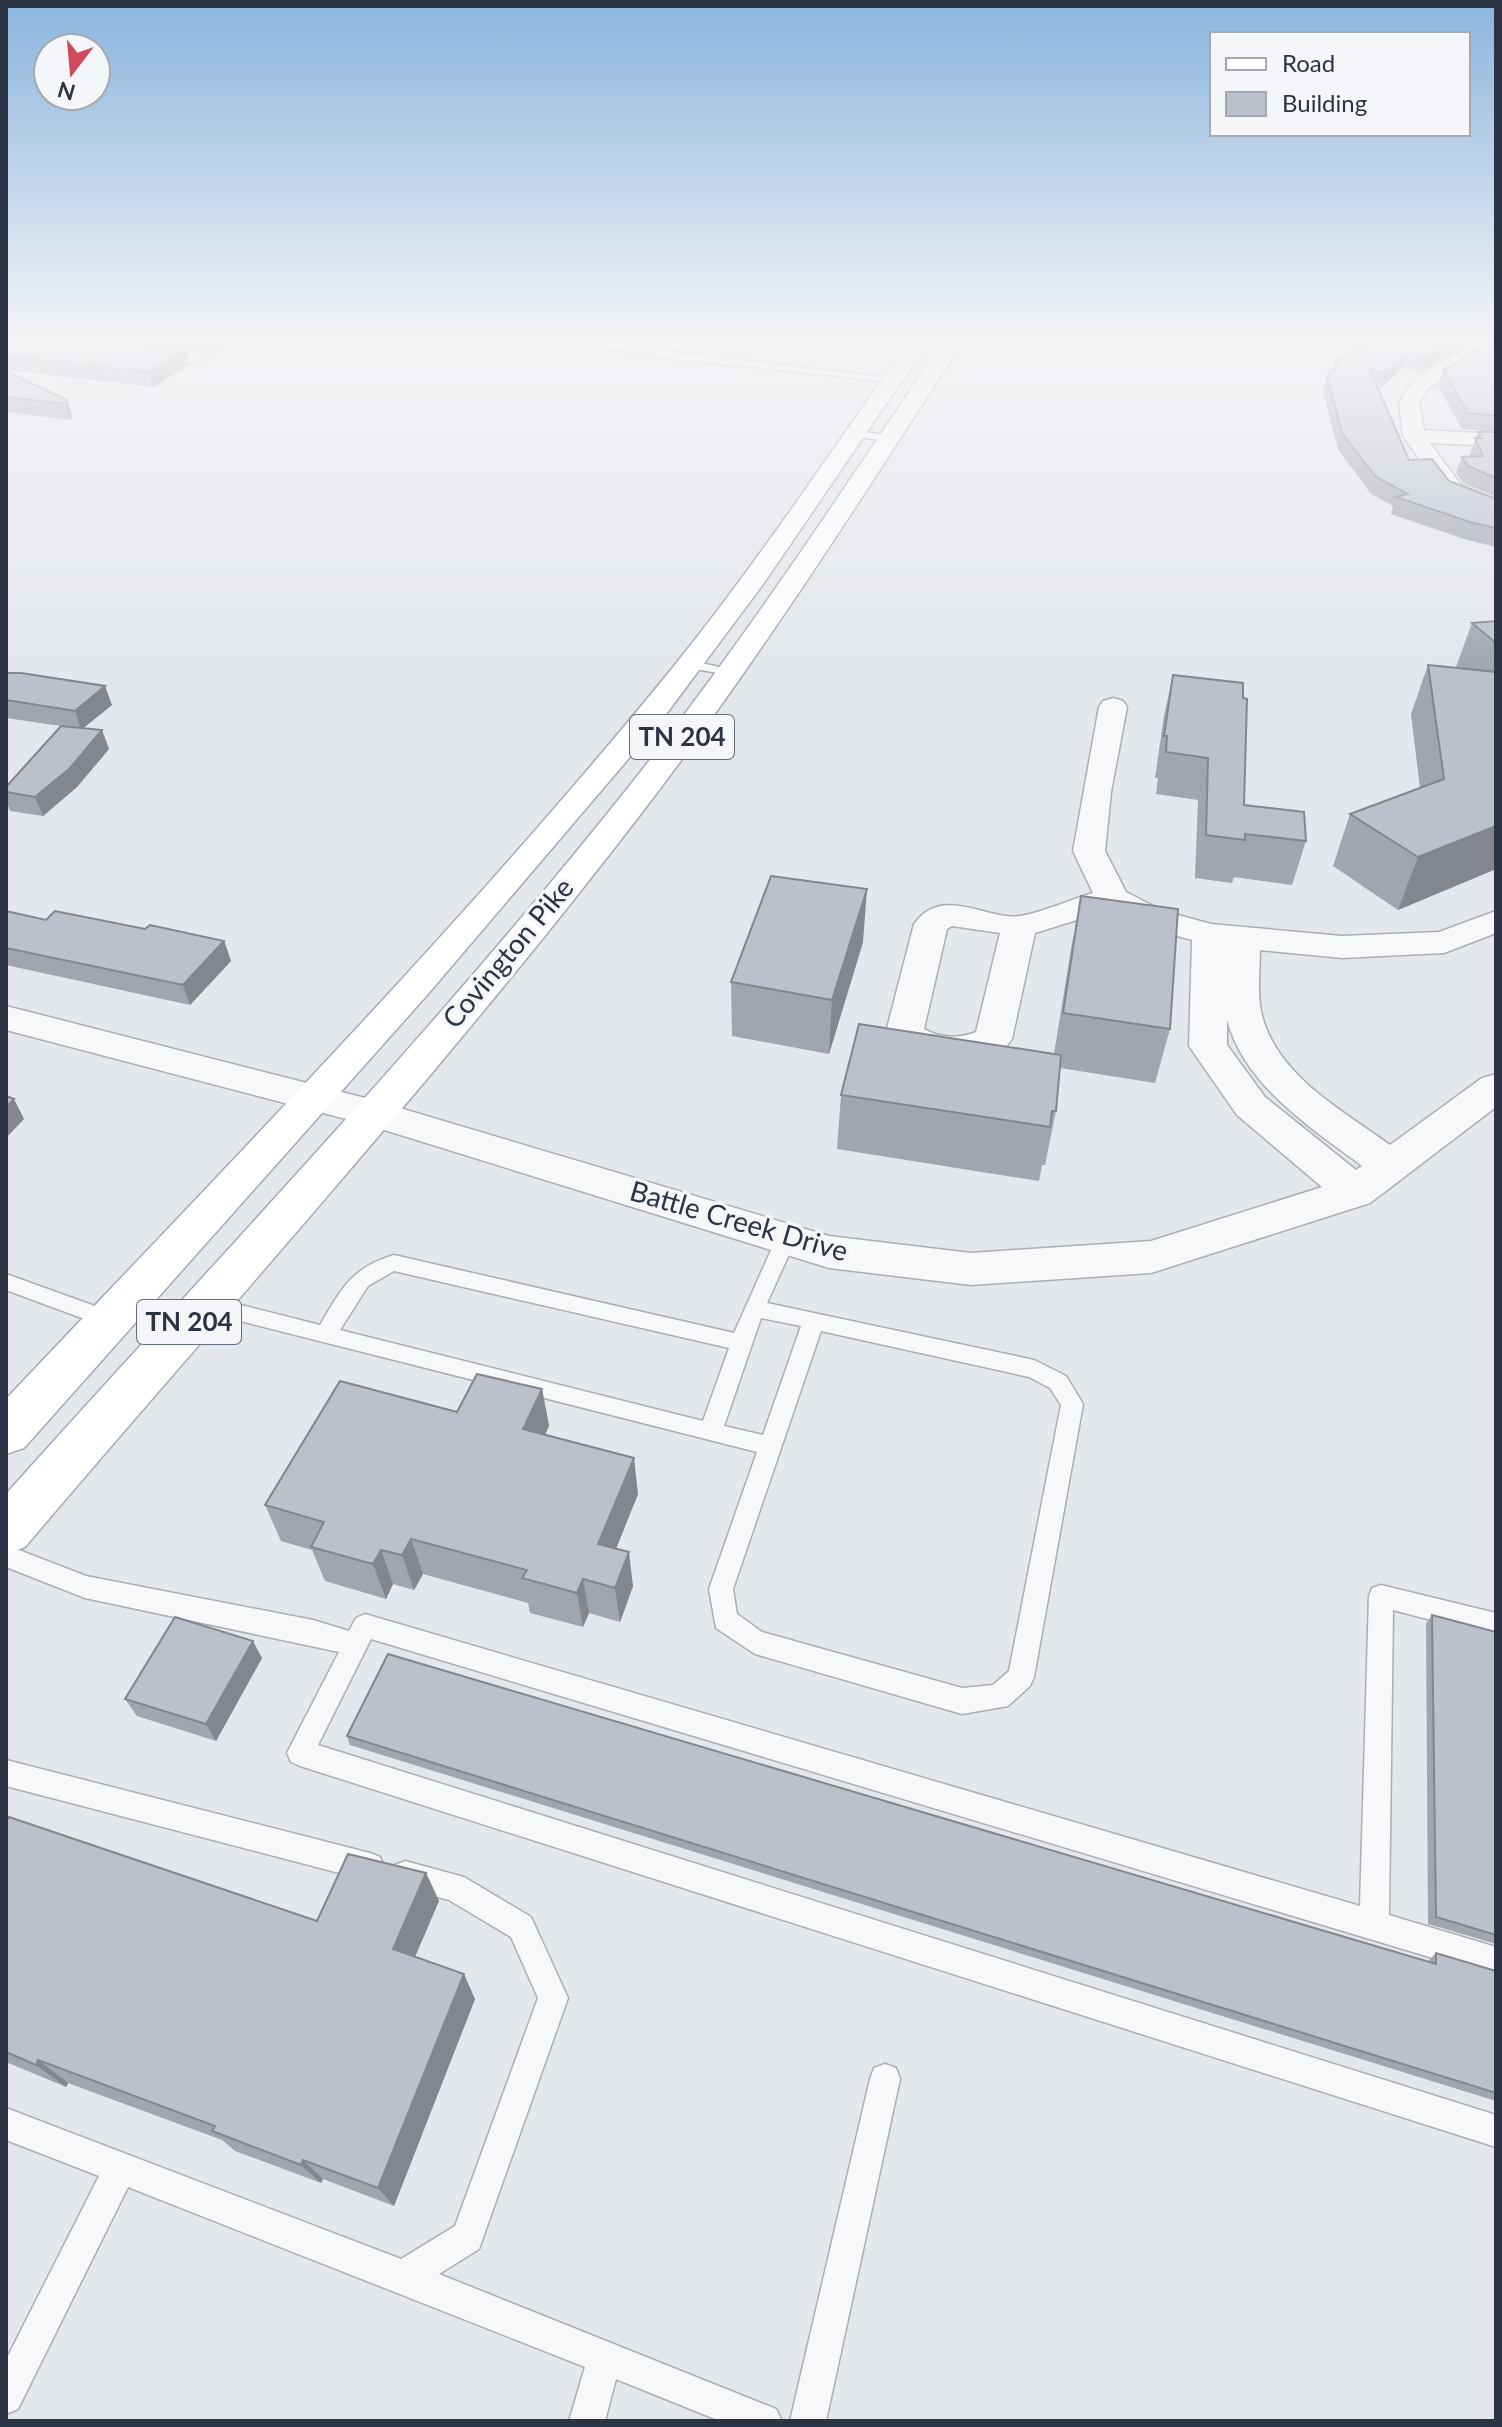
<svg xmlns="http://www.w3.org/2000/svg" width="1502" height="2427" font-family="Lato,sans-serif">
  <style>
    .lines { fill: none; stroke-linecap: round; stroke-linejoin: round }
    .lane-casing { stroke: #a9aeb7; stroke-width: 3 }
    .street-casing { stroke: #a9aeb7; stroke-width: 3 }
    .primary-casing { stroke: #a3abb8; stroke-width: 3 }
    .lane { fill: #f7f8fa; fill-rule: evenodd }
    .street { fill: #f7f8fa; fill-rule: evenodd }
    .primary { fill: #fff; fill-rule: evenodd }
    .wall { fill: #a1a5ae }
    .shaded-wall { fill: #83868d }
    .building { fill: #bbc0ca; stroke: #83868d; stroke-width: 2 }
    .labels { text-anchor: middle; stroke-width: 7; stroke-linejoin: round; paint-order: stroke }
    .shield { fill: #f4f6f9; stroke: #676e7b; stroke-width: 2 }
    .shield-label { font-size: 26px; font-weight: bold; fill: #2b3445 }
    .street-label { font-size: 28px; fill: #2b3445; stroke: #f4f6f9 }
  </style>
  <rect width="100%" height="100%" fill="#e4e7ec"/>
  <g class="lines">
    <g class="lane-casing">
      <g id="lane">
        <polygon points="538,335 897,379 892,382 655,357"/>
        <polygon points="853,431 889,435 894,438 889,441 849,436"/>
        <polygon points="688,660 737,671 730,675 683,667 681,664"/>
        <path d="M786,1231L793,1234L796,1239L767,1303L1034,1360L1066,1376L1083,1404L1034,1677L1030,1686L1008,1706L962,1714L755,1654L716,1628L709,1589L757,1452L205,1312L198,1310L194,1304L198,1298L205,1296L320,1325C342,1288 351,1268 394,1255L734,1333L776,1239L779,1234ZM394,1271L729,1348L703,1421L340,1330L368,1286ZM761,1318L801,1326L763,1435L724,1426ZM821,1331L1029,1377L1050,1388L1061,1405L1009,1671L993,1685L962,1688L762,1632L737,1614L733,1589Z"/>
        <polygon points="6,1274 117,1314 120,1320 117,1326 109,1328 6,1290"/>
        <polygon points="6,1545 86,1576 313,1620 349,1631 356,1618 365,1614 1360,1906 1369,1596 1372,1588 1381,1585 1496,1613 1496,1637 1393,1610 1389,1915 1496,1947 1496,1977 371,1639 318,1745 1496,2115 1496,2147 300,1766 291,1762 287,1753 339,1652 85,1598 6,1567"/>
        <polygon points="6,1760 370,1853 380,1857 384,1867 380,1877 370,1881 6,1786"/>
        <polygon points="405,1861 464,1877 531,1917 568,1998 479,2249 439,2274 776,2409 782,2421 720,2421 616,2379 605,2421 569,2421 585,2367 128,2187 18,2409 6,2414 6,2360 99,2176 6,2140 6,2108 401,2259 455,2226 538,1998 511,1937 449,1900 395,1885 391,1875 395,1865"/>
        <polygon points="885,2064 896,2068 900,2079 826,2421 790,2421 870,2079 874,2068"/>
      </g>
    </g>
    <g class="street-casing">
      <g id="street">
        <polygon points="6,335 64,335 198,350 208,356 198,362 15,341"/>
        <polygon points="1488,335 1496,335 1496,346 1429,388 1419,403 1424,430 1496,434 1496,446 1430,443 1461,485 1496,500 1496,516 1445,495 1403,436 1399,403 1414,380"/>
        <path d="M1113,698L1123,701L1127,707L1111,792L1105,851L1126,892L1163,911L1211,924L1342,936L1439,932L1496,911V933L1444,953L1342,958L1260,950C1260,970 1257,991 1261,1011C1274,1074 1342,1110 1390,1145L1482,1078L1496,1074V1107L1370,1203L1151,1273L971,1285L829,1268L365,1124L6,1030V1006L373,1100L829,1236L971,1253L1151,1241L1322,1187L1237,1115L1189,1046L1192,940L1139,925L1109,910L1035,933L1012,1039C990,1074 907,1065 886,1032L914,924C942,884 988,921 1020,916C1044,912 1069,900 1093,893L1073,851L1099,707L1103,701ZM952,926L1000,933L976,1032C959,1039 940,1038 924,1029L947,929ZM1227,1020C1246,1087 1309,1126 1362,1166L1356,1170L1265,1097L1227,1045Z"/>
      </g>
    </g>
    <g class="primary-casing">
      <g id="primary">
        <path d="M947,335H967C865,493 764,652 650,802C453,1060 235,1300 25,1547L6,1554V1494C215,1261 432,1034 627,789C742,644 844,489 947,335Z"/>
        <path d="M915,341L925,347L764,583L664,717L428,994L24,1448L6,1454V1399C233,1159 466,922 674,666C758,562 831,451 908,343Z"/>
      </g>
    </g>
    <use href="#lane" class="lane"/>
    <use href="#street" class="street"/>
    <use href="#primary" class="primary"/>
  </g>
  <g class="wall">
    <polygon points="6,335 191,364 153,387 6,370"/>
    <polygon points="90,335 241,335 209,353 198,347"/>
    <polygon points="1482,335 1420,373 1402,368 1381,388 1377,387 1409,460 1449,481 1496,499 1496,547 1464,539 1391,514 1393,506 1371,494 1338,449 1323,391 1327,376 1333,370 1335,363"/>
    <polygon points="1496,338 1496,432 1462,429 1438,386 1443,370"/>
    <polygon points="6,371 67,400 72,416 70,420 6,412"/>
    <polygon points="1478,432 1496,432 1496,497 1463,483 1456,473 1462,457 1471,457 1470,454"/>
    <polygon points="1496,621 1496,869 1398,910 1333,866 1350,814 1420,788 1411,714 1428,665 1456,667 1472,623"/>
    <polygon points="6,673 112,705 83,728 109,749 77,787 43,816 10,811 6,800 6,787 61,726 6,718"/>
    <polygon points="1173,675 1244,805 1306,841 1292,885 1234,877 1232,883 1195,878 1198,800 1156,794 1158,778 1155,778 1164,716"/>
    <polygon points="1081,896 1170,1029 1155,1083 1060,1068 1056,1111 1045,1165 1042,1165 1039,1181 837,1149 841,1095 1054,1054 1071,949"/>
    <polygon points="6,911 46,920 145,929 224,941 231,961 190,1005 6,965"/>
    <polygon points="863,942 829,1054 732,1036 731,982"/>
    <polygon points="542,1389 549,1426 545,1435 638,1494 616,1548 633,1586 620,1622 589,1613 583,1627 530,1613 528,1603 423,1574 414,1590 393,1584 386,1599 325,1581 312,1550 281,1541 265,1505 457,1412"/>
    <polygon points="1432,1615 1496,1632 1496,1944 1428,1924 1426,1624"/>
    <polygon points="262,1658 216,1741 137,1716 125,1699"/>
    <polygon points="347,1736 1429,1962 1429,1960 1436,1953 1496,1971 1496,2101 350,1745"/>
    <polygon points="6,1822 317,1921 426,1873 439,1901 415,1957 475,1999 394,2206 323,2179 321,2183 235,2151 222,2140 68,2083 66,2087 6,2062"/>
  </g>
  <g class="shaded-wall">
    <polygon points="212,335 241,335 209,353 206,338"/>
    <polygon points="1463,335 1482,335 1420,373 1424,358"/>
    <polygon points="187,349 191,364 153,387 149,372"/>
    <polygon points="1406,354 1402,368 1381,388 1385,372"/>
    <polygon points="67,400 72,416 70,420 66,404"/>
    <polygon points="105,686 112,705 81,730 75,711"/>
    <polygon points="102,730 109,749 77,787 43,816 35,797"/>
    <polygon points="1496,826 1496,869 1398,910 1418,857"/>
    <polygon points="867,889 863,942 829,1054 832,1000"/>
    <polygon points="224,941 231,961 190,1005 183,985"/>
    <polygon points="14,1099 24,1119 6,1138 6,1107"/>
    <polygon points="542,1389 549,1426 530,1465 523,1429"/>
    <polygon points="634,1458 638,1494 604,1579 598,1544"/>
    <polygon points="411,1539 423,1574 414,1590 402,1555"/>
    <polygon points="381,1550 393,1584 386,1599 373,1564"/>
    <polygon points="629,1552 633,1586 620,1622 615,1588"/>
    <polygon points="583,1579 589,1613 583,1627 577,1593"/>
    <polygon points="253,1641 262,1658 216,1741 206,1724"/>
    <polygon points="426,1873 439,1901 407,1975 393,1949"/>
    <polygon points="464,1974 475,1999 394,2206 378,2188"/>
    <polygon points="38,2060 68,2083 66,2087 36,2065"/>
    <polygon points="303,2160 323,2179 321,2183 301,2165"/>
  </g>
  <g class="building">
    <polygon points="6,335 59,335 187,349 149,372 6,356"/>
    <polygon points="199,335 212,335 206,338"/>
    <polygon points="1384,335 1463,335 1424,358 1406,354 1385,372 1370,370 1409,460 1432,459 1449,481 1496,499 1496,528 1470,522 1396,497 1408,494 1376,477 1342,433 1327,376 1339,364 1335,363"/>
    <polygon points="1496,338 1496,416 1468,413 1443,370"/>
    <polygon points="6,371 67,400 66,404 6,397"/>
    <polygon points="1478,432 1496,432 1496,478 1468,466 1462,457 1483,456 1475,438 1481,438"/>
    <polygon points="1496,621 1496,643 1472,623"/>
    <polygon points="1428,665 1496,672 1496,826 1418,857 1350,814 1444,779"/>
    <polygon points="6,673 21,673 105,686 75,711 6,700"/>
    <polygon points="1173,675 1243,683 1243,698 1247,699 1244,805 1304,812 1306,841 1245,834 1245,840 1206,835 1208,758 1166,752 1167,736 1164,736"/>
    <polygon points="61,726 102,730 70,768 35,797 6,792 6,787"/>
    <polygon points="771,876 867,889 832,1000 731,982"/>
    <polygon points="1081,896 1178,909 1170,1029 1063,1013"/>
    <polygon points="6,911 46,920 55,911 145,929 150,925 224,941 183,985 6,948"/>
    <polygon points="859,1024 1061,1055 1056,1111 1052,1111 1050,1127 841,1095"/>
    <polygon points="6,1096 14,1099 6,1107"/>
    <polygon points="477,1374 542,1389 523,1429 634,1458 598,1544 629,1552 615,1588 583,1579 577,1593 522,1578 527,1570 411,1539 402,1555 381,1550 373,1564 311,1547 324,1522 265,1505 340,1381 457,1412"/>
    <polygon points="1432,1615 1496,1632 1496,1935 1436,1917"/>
    <polygon points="175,1617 253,1641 206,1724 125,1699"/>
    <polygon points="388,1654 1436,1964 1436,1953 1496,1971 1496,2093 347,1736"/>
    <polygon points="9,1817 317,1921 348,1854 426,1873 393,1949 464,1974 378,2188 303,2160 301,2165 212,2131 215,2126 38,2060 36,2065 6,2052 6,1822"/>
  </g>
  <linearGradient id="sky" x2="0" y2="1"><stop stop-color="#8bb4dd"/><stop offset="0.5" stop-color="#f3f4f6"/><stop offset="1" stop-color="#f3f4f6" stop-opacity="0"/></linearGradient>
  <rect width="1502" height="675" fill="url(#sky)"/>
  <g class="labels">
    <g class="shield">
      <rect x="630" y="715" width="104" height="44" rx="6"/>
      <rect x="137" y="1300" width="104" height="44" rx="6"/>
    </g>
    <g class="shield-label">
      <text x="682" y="746">TN 204</text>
      <text x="189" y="1331">TN 204</text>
    </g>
    <g class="street-label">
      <text transform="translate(508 953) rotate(-50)" y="10">Covington Pike</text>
      <text transform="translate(739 1221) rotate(16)" y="10">Battle Creek Drive</text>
    </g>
  </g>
  <rect width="1502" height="2427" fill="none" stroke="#2b3445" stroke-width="16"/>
  <rect x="1210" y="32" width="260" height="104" fill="#f4f6f9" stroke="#a4a8b1" stroke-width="2"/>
  <rect x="1226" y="58" width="40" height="12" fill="#ffffff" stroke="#a4a8b1" stroke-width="2"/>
  <text x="1282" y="72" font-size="24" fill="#2b3445">Road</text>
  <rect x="1226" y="92" width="40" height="24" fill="#bbc0ca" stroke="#a4a8b1" stroke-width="2"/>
  <text x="1282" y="112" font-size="24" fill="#2b3445">Building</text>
  <g transform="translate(72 72) rotate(196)"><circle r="38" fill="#f4f6f9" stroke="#a4a8b1" stroke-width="2"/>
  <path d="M0-6L14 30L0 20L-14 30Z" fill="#d1495b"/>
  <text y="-12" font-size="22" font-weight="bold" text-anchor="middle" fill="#2b3445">N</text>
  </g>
</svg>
